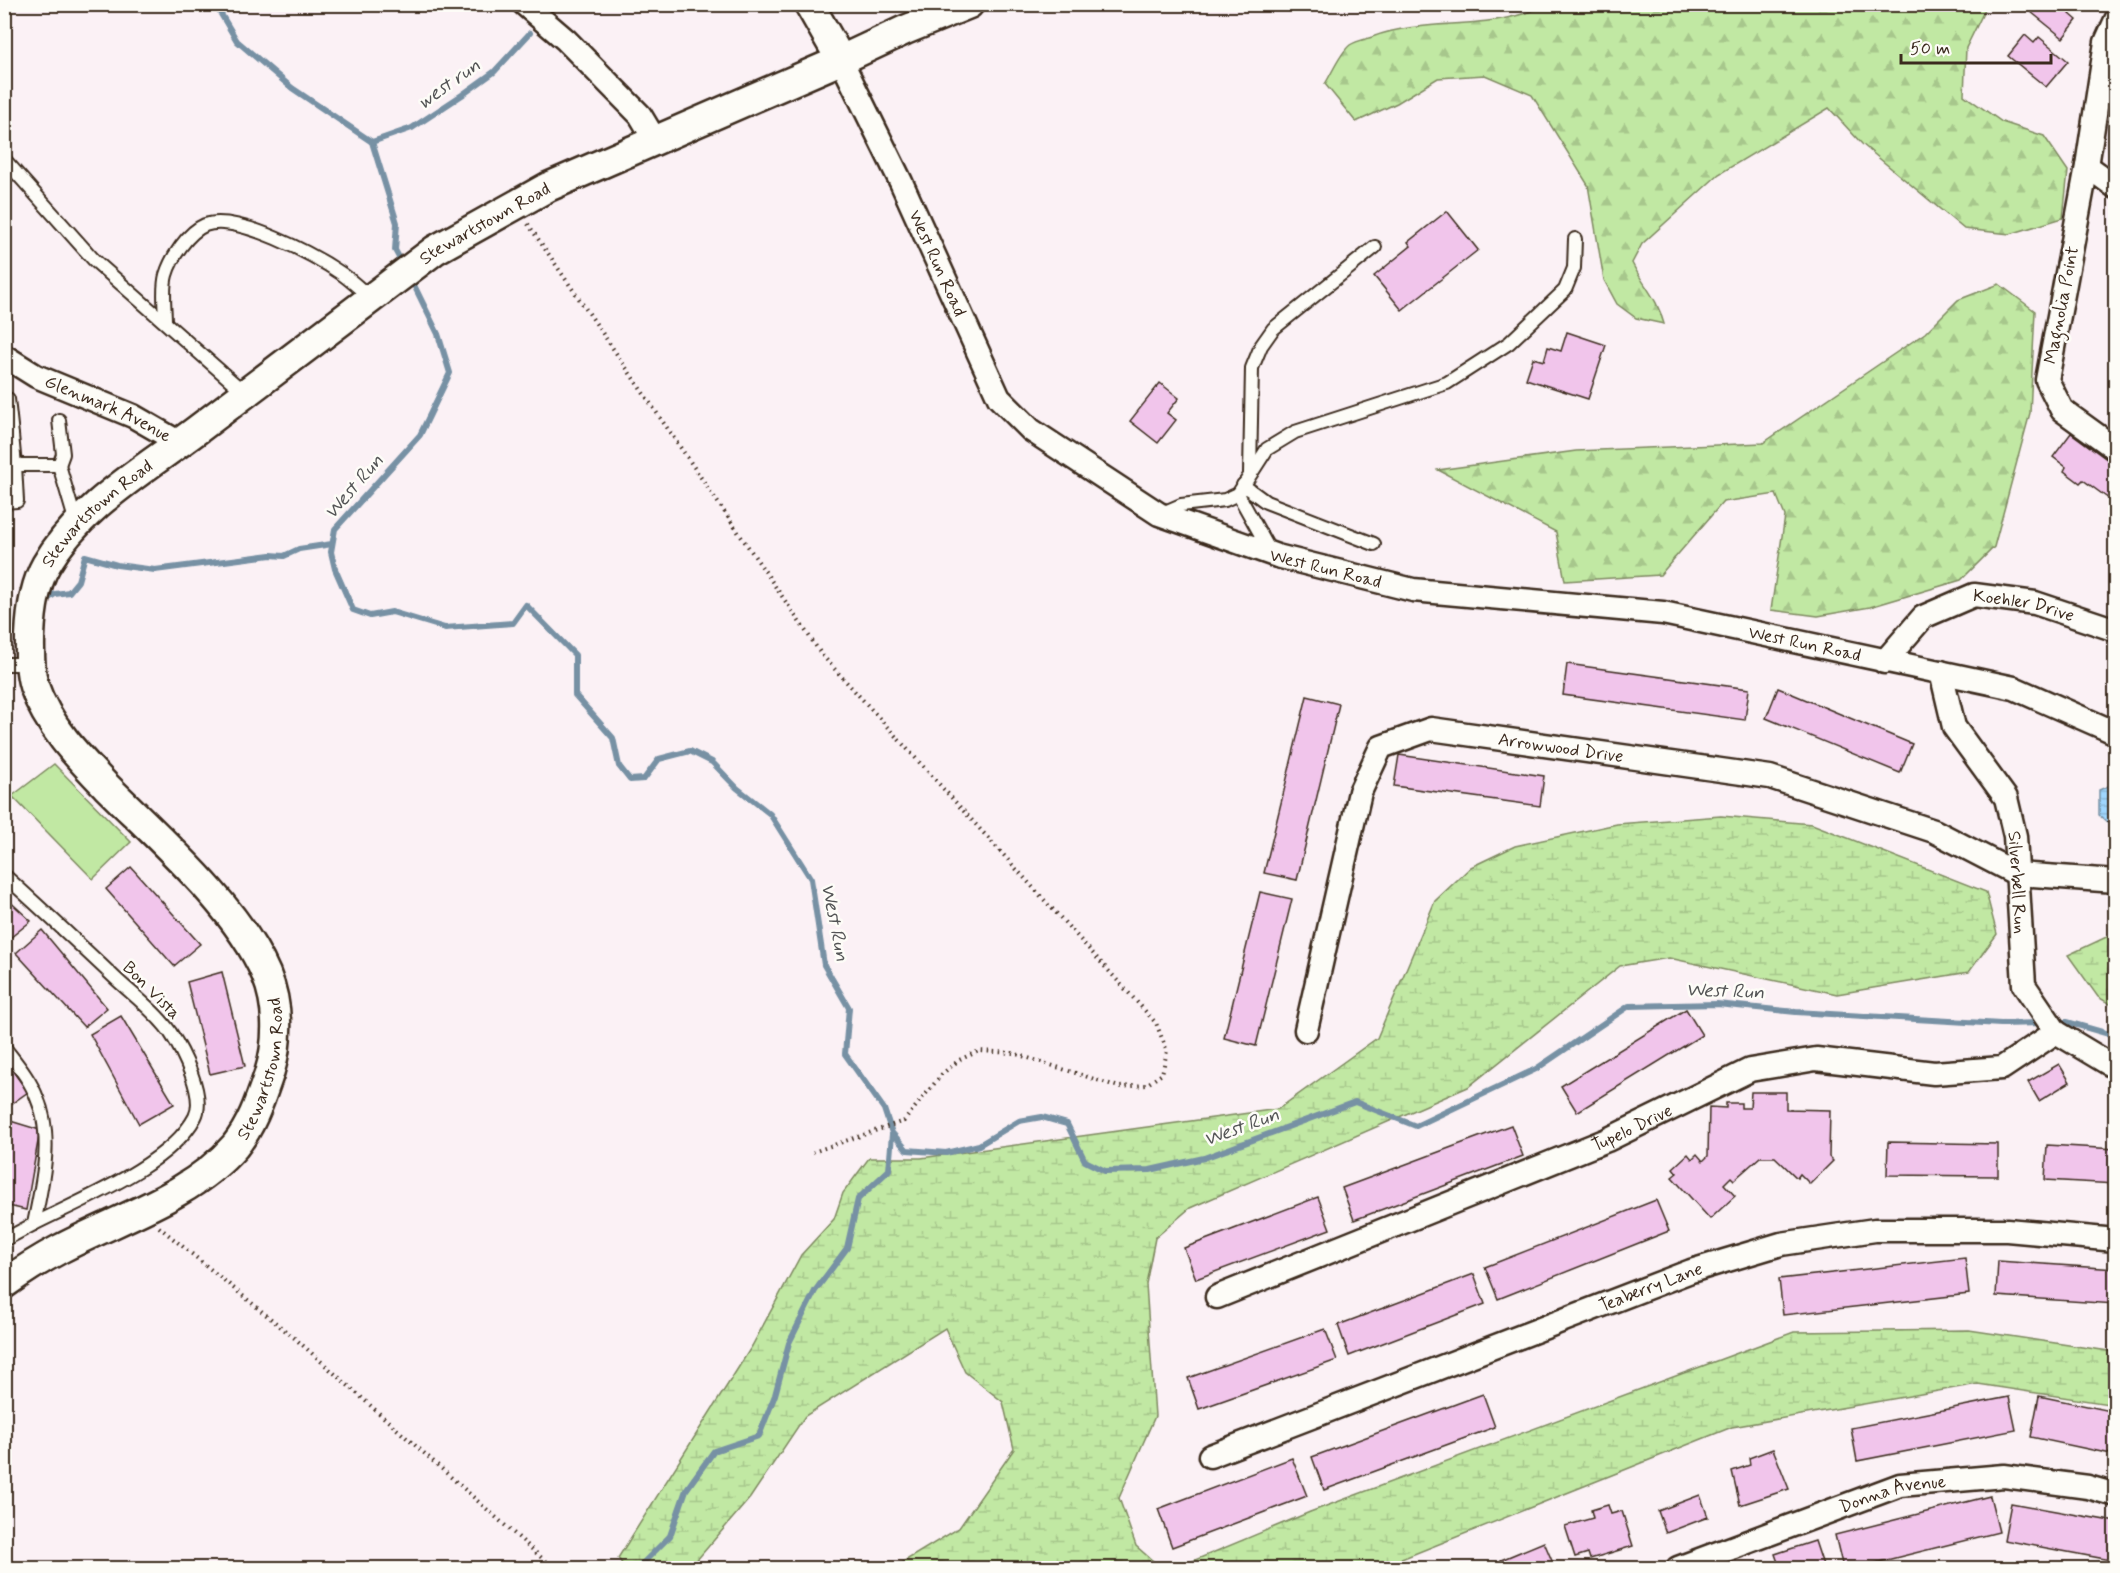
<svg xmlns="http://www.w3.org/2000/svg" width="2120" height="1573" font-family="Mynerve,sans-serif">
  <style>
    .green { fill: #c1e8a3; stroke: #7e8960; stroke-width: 1.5 }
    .forest { fill: url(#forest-firs); stroke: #7e8960; stroke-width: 1.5 }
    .wetland { fill: url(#wetland-marsh); stroke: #7e8960; stroke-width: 1.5 }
    .water { fill: url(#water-rules); stroke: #7791a4; stroke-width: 1.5 }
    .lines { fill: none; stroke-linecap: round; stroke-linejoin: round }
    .stream { stroke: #7791a4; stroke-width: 6 }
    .building { fill: #f1c5eb; stroke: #3b2a1e; stroke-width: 1.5 }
    .service-casing { stroke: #3b2a1e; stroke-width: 16 }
    .minor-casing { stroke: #3b2a1e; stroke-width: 27 }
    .tertiary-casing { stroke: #3b2a1e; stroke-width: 33 }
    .path { stroke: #3b2a1e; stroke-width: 4; stroke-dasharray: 1.5 4.5; stroke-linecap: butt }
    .service { stroke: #fdfcf7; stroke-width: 12 }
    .minor { stroke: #fdfcf7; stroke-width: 22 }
    .tertiary { stroke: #fdfcf7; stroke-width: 28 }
    .labels { text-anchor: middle; stroke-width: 5; stroke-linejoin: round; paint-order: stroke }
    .street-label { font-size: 18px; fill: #3b2a1e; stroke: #fdfcf7 }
    .water-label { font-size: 20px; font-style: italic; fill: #545556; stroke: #fdfcf7 }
  </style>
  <defs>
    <pattern id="forest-firs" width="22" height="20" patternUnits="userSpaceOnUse" patternTransform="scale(1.5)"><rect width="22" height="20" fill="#c1e8a3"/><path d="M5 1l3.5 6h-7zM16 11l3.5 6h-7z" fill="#a7c78c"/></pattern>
    <pattern id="wetland-marsh" width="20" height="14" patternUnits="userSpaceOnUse" patternTransform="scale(1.5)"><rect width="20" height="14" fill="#c1e8a3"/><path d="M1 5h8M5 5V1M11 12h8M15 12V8" fill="none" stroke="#a7c78c"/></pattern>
    <pattern id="water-rules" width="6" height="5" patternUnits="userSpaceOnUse" patternTransform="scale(1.5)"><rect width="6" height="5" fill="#9fd6fe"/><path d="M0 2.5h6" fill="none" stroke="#8ab8d9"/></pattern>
  </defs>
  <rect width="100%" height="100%" fill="#fbf1f5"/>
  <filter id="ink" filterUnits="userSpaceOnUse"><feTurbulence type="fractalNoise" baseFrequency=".0167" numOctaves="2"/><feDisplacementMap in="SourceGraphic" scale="12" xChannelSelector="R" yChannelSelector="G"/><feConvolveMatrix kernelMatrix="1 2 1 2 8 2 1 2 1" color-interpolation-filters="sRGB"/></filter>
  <g filter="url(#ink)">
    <polygon class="green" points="54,764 131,842 93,879 12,796"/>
    <g class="forest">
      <path d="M1547,4L1987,5L1966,48L1964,95L2002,122L2044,136L2068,171L2063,218L2010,234L1964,229L1862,144L1829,108L1719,174L1642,244L1632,263C1644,287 1657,297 1664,324L1636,318L1617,304L1604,280L1588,185L1532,95L1485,75L1438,78L1397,103L1356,122L1325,84C1332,73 1340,53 1350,45C1356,41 1366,39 1372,37C1429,16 1492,33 1547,4Z"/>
      <polygon points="1999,284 2035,311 2030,413 1994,547 1961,580 1870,607 1818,616 1771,610 1785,516 1776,494 1723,502 1660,575 1565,581 1556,532 1438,470 1576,451 1763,443 1925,333 1958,300"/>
    </g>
    <g class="wetland">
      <polygon points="1721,816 1812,824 1986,892 1997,934 1969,972 1837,994 1669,958 1620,966 1468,1087 1190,1208 1155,1238 1146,1284 1155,1416 1119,1498 1136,1546 1161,1568 893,1568 959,1528 1014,1449 1003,1402 965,1372 945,1328 805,1416 750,1498 690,1568 625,1568 618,1558 752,1346 801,1255 834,1219 843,1193 869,1158 921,1158 1278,1109 1377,1038 1435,901 1471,867 1515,846 1617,824"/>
      <polygon points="2115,933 2116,933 2115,1007 2098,997 2068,955"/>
      <polygon points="1969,1330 2115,1352 2115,1405 1978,1384 1732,1427 1379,1568 1176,1568 1310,1512 1794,1332"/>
    </g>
    <polygon class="water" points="2113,784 2115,785 2115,829 2099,815 2099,790"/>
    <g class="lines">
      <g class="stream">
        <polyline points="215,4 237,41 292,88 372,142 397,223 395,250 403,265"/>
        <polyline points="372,142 412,128 462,95 494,72 530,33"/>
        <polyline points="411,279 438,334 450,373 420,435 335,529 331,552 335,569 353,610 370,616 392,612 445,628 513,623 526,605 575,655 575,695 613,738 619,766 630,780 644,779 659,759 690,751 712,762 737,788 770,814 811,879 824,965 849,1008 845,1054 884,1109 892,1133 907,1150 946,1153 979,1145 1019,1121 1042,1117 1067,1124 1085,1161 1105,1171 1150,1170 1204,1158 1355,1102 1416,1126 1536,1069 1629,1006 1717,1004 1796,1012 2001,1024 2042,1023"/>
        <polyline points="43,602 55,594 69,592 78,581 85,556 117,565 155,570 271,555 284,556 299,549 332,544"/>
        <polyline points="2055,1022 2067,1022 2116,1036"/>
        <polyline points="379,1568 388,1568"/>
        <polyline points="638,1568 670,1536 686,1490 714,1451 759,1436 775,1395 789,1343 815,1291 847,1248 858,1199 889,1170 892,1134"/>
      </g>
    </g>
    <g class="building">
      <polygon points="2038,4 2078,4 2070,14 2077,20 2063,38 2031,12"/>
      <polygon points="2025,35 2034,43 2039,37 2068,61 2046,87 2008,56"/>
      <polygon points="1447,211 1478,250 1402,310 1374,276 1411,246 1408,242"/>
      <polygon points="1567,332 1606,345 1588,399 1526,379 1533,358 1544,361 1548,347 1561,351"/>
      <polygon points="1160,383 1179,398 1167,413 1176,420 1158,443 1130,421"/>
      <polygon points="2071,433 2116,466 2116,489 2109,499 2083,480 2080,483 2064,471 2066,467 2053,457"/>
      <polygon points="1567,664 1749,689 1745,720 1563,695"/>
      <polygon points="1778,688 1912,744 1900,773 1766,718"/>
      <polygon points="1307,696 1339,704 1297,880 1264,873"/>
      <polygon points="1399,755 1544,776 1540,806 1394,786"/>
      <polygon points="131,867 200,944 174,966 106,889"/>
      <polygon points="1260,892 1292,899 1256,1046 1224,1038"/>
      <polygon points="4,896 31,921 5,942 4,942"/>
      <polygon points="42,930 107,1008 84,1027 16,953"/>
      <polygon points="222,972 245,1066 210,1074 187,982"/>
      <polygon points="1686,1009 1702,1035 1577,1112 1561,1086"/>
      <polygon points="121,1016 174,1104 139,1124 90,1034"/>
      <polygon points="4,1059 28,1092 4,1109"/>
      <polygon points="2059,1064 2070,1082 2039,1101 2028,1082"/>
      <polygon points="1751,1092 1786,1092 1786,1109 1830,1110 1829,1157 1833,1161 1810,1184 1800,1174 1797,1178 1775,1157 1760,1157 1734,1180 1731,1177 1724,1184 1735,1196 1710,1219 1672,1177 1677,1173 1673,1168 1688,1154 1692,1159 1697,1154 1703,1161 1708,1156 1709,1107 1726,1108 1726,1103 1741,1103 1741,1108 1750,1108"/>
      <polygon points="7,1120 40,1130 26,1210 4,1205"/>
      <polygon points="1511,1125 1523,1156 1354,1220 1342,1188"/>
      <polygon points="1888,1142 1998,1144 1998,1176 1887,1175"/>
      <polygon points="2047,1145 2116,1149 2116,1184 2045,1180"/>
      <polygon points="1318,1197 1330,1229 1196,1279 1184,1248"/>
      <polygon points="1656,1200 1669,1231 1498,1299 1485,1267"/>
      <polygon points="1965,1258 1969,1294 1783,1315 1779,1279"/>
      <polygon points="1998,1261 2116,1269 2116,1304 1996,1296"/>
      <polygon points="1474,1274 1485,1304 1349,1356 1338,1325"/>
      <polygon points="1325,1329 1337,1360 1199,1409 1188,1378"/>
      <polygon points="1483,1394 1495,1427 1324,1490 1312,1457"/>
      <polygon points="2039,1396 2116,1412 2116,1455 2031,1437"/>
      <polygon points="2009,1397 2016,1430 1857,1461 1851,1428"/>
      <polygon points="1773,1449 1789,1489 1740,1505 1732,1471 1750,1465 1749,1458"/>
      <polygon points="1292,1458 1307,1496 1172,1547 1158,1509"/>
      <polygon points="1700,1495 1708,1517 1666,1533 1658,1511"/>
      <polygon points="1990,1496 1999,1532 1855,1568 1843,1568 1835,1535"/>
      <polygon points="2011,1503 2116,1522 2116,1561 2004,1540"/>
      <polygon points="1608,1505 1611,1514 1622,1511 1633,1546 1590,1559 1588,1553 1575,1557 1565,1526 1593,1518 1591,1510"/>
      <polygon points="1815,1541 1824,1568 1780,1568 1775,1554"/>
      <polygon points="1544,1542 1555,1568 1504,1568 1501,1560"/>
    </g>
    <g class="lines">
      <g class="service-casing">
        <g id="service">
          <polyline points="4,159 94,260 245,393"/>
          <path d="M165,321C165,307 162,289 166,275C171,258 188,232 205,225C237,213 316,256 342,274C352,281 361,290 371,298"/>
          <polyline points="8,399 12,435"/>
          <polyline points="59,420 63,454 59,465"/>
          <polyline points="4,435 12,435 15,465"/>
          <polyline points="1250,473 1252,368 1261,346 1273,329 1375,247"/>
          <polyline points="1243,485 1266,502 1374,544"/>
          <polyline points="1238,494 1271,553"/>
          <polyline points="4,502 17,501 15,465 59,465 76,523"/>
          <polyline points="1160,514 1181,505 1225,500 1238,494 1267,449 1295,432 1447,383 1509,343 1565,290 1574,268 1575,239"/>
          <polyline points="4,664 30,664"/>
          <path d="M4,875C42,909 78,943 115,978C132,994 156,1012 170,1032C182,1050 206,1096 195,1117C170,1165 81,1200 34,1224"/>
          <path d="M4,1047C16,1063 30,1079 37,1098C54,1137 42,1184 34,1224L4,1240"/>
        </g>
      </g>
      <g class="minor-casing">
        <g id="minor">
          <polyline points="524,4 566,40 640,115 655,140"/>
          <polyline points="2116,20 2106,42 2087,166 2047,380 2062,410 2116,449"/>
          <path id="s1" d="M841,60L901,182L999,398L1031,430L1159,514L1277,556L1413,590L1663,613L2014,688L2116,733"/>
          <polyline points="2087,166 2116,187"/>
          <path id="s2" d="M4,356L36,376L133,416L180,443"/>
          <path id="s3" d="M1884,662L1923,617L1974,595L2035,603L2116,630"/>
          <path id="s4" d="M1941,672L1954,727L2006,798L2015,836L2024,985L2056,1032L2116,1068"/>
          <path id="s5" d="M1306,1030L1360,792L1381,747L1431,729L1770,777L1934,831L2017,874L2116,881"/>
          <path id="s6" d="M1217,1297L1607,1140L1750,1070L1816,1059L1934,1073L2002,1068L2056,1032"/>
          <path id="s7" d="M1210,1456L1691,1271L1781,1244L1875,1230H2007L2116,1240"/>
          <path id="s8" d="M1678,1568L1900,1485L2004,1476L2088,1487L2116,1495"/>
        </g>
      </g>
      <g class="tertiary-casing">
        <g id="tertiary">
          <polyline points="809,4 841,60"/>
          <path id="s9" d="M4,1284C22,1271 41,1259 60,1249C118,1218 191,1197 235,1146C252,1125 260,1100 269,1074C279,1042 279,1005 266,974C237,906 158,838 106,786C79,758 47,725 34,686C29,670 30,652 30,636C31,612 34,586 46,565C80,506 144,470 197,430C276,370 356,310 435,250L548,187L841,60L905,30L969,4"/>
        </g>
      </g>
      <g class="path">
        <polyline points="528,224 822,655 1156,1023 1167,1051 1162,1074 1146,1085 1119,1087 1013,1053 979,1051 959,1060 942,1074 904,1121 813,1152"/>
        <polyline points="159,1227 298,1341 553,1568"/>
      </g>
      <use href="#service" class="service"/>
      <use href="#minor" class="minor"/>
      <use href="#tertiary" class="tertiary"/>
    </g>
  </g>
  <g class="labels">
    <g class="street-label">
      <text dy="6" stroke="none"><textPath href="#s9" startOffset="1508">Stewartstown Road</textPath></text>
      <text dy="6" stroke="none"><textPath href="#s1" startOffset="225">West Run Road</textPath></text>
      <text transform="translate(2061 305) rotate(-79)" y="6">Magnolia Point</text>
      <text dy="6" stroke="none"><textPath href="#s2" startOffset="117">Glenmark Avenue</textPath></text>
      <text dy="6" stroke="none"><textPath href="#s9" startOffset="1022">Stewartstown Road</textPath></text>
      <text dy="6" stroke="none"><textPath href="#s1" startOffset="747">West Run Road</textPath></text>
      <text dy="6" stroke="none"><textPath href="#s3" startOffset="166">Koehler Drive</textPath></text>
      <text dy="6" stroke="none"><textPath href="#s1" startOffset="1233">West Run Road</textPath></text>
      <text dy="6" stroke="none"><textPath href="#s5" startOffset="478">Arrowwood Drive</textPath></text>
      <text dy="6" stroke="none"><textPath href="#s4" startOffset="230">Silverbell Run</textPath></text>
      <text transform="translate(152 990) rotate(45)" y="6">Bon Vista</text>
      <text dy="6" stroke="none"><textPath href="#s9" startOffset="354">Stewartstown Road</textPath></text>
      <text dy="6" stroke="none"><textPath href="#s6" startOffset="448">Tupelo Drive</textPath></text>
      <text dy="6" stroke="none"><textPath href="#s7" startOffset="472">Teaberry Lane</textPath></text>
      <text dy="6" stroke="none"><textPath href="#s8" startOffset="228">Donna Avenue</textPath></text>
    </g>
    <g class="water-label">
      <text transform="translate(448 83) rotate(-35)" y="7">west run</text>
      <text transform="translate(353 486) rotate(-49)" y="7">West Run</text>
      <text transform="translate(836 922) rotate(79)" y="7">West Run</text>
      <text transform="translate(1725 990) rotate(2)" y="7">West Run</text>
      <text transform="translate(1241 1126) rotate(-20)" y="7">West Run</text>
    </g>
  </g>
  <rect width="2120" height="1573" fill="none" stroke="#fdfcf7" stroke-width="24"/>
  <rect x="12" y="12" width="2096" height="1549" fill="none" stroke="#3b2a1e" stroke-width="2" filter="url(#ink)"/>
  <path d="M1901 54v9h150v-9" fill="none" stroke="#3b2a1e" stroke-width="3"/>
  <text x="1910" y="54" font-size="18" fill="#3b2a1e" stroke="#fdfcf7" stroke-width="4.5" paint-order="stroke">50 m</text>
</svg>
